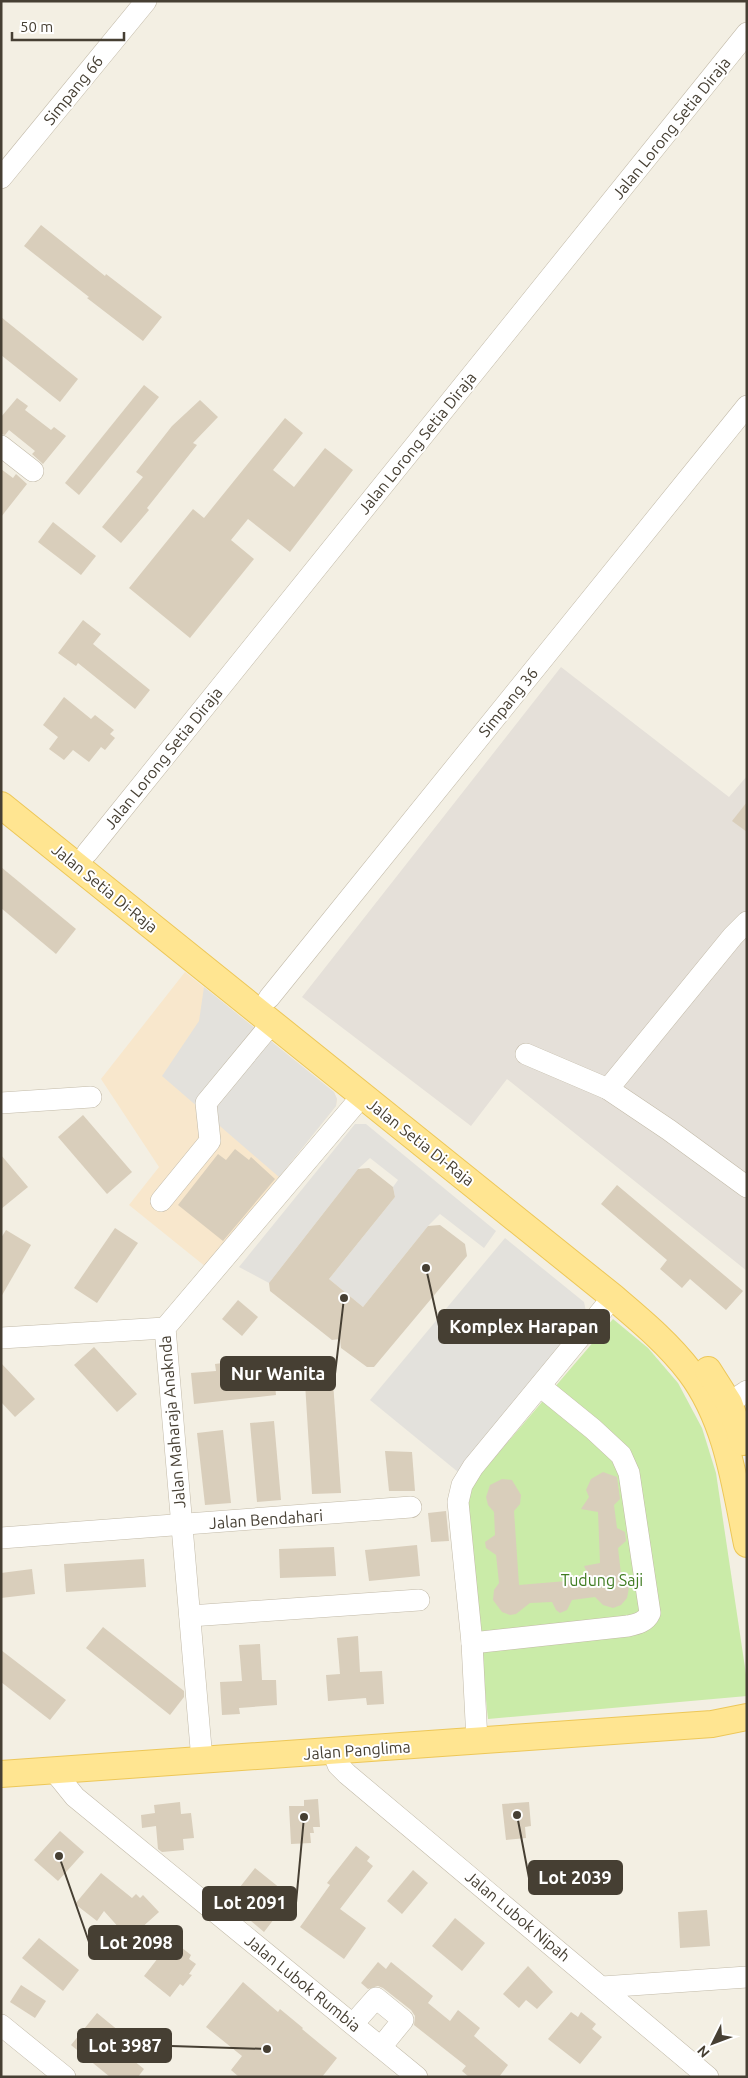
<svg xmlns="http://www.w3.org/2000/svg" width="748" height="2078" font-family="Ubuntu,sans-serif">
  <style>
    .commercial { fill: #f8e7cc }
    .industrial { fill: #e5e0d9 }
    .green { fill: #caeba8 }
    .parking { fill: #e3e1dc }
    .building { fill: #d9cebb }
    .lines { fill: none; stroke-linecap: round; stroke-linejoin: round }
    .minor-casing { stroke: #c2baa8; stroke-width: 22 }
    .major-casing { stroke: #edc758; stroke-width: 28 }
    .minor { stroke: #fff; stroke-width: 21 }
    .major { stroke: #ffe591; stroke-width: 26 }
    .labels { text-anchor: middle; stroke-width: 4; stroke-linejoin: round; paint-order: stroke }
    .street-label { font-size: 16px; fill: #463f33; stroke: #fff }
    .park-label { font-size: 16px; fill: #407c22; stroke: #fff }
    .leader { fill: none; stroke: #463f33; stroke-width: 2 }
    .callout-dot { fill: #463f33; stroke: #fff; stroke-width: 2 }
    .callout { fill: #463f33; stroke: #463f33; stroke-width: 2 }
    .callout-label { font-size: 18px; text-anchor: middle; font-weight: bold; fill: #fff }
  </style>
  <rect width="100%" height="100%" fill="#f3efe3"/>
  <polygon class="commercial" points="185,972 334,1092 337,1099 336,1106 206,1267 129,1205 159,1167 101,1079"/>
  <polygon class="industrial" points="561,667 729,797 747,776 747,1271 507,1079 471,1126 302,997"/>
  <polygon class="green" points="613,1319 648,1348 678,1383 702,1428 716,1473 747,1681 747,1696 488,1719 467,1514 472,1484"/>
  <g class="parking">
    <polygon points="204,987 334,1092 337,1099 336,1106 279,1177 162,1076 199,1021"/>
    <polygon points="355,1124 366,1124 496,1231 484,1248 440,1214 428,1226 363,1307 329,1279 395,1197 393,1187 398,1180 370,1158 358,1169 269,1283 239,1267"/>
    <polygon points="505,1238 584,1302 587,1316 458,1472 370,1400"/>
  </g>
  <g class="building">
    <polygon points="41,225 105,276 106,274 162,317 143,341 87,298 89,297 24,246"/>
    <polygon points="1,317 78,379 60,402 1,355"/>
    <polygon points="144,385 159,397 79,495 65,483"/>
    <polygon points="17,398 28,406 25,410 51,430 54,427 66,436 43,464 32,454 35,451 9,430 5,435 1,434 1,417"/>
    <polygon points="200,400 218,417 193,443 197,445 147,508 149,510 121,543 102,527 143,477 136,472 172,426"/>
    <polygon points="285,418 303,433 273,470 294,487 325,448 353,470 290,552 248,519 231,540 254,559 190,638 129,588 193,509 204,518"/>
    <polygon points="1,469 13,478 16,474 27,484 1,517"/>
    <polygon points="53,522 96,556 81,575 38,542"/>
    <polygon points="83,620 101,634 93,644 150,690 135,709 78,663 76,666 58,653"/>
    <polygon points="64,697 91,719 95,715 114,730 110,734 115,738 105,750 101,747 89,762 73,750 64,760 49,749 58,737 43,725"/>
    <polygon points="747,802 747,832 732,821"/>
    <polygon points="1,867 76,929 56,954 1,908"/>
    <polygon points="83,1115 132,1172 107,1194 58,1137"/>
    <polygon points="235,1149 249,1160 251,1157 275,1179 223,1241 178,1205 218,1154 226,1160"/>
    <polygon points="1,1155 28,1187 1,1209"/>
    <polygon points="369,1168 393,1187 395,1197 329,1279 363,1307 428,1226 440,1225 465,1244 467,1256 374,1367 367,1367 341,1348 340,1339 332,1340 270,1291 269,1283 358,1169"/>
    <polygon points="617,1185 743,1291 726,1310 690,1279 682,1288 660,1269 667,1260 601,1204"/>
    <polygon points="115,1228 138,1243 97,1303 74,1288"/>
    <polygon points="6,1230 31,1245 1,1297 1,1238"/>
    <polygon points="238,1300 258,1317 242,1336 222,1319"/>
    <polygon points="94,1347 137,1394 117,1412 74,1365"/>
    <polygon points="230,1362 231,1371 273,1366 276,1395 194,1404 191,1373 216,1371 215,1364"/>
    <polygon points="1,1363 35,1399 15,1417 1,1402"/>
    <polygon points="333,1382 341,1493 312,1494 305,1383"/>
    <polygon points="274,1421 281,1500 257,1502 250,1423"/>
    <polygon points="223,1430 231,1503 205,1505 197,1433"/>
    <polygon points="385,1451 412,1452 415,1491 389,1491"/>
    <polygon points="603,1472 617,1477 620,1499 614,1505 617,1528 625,1532 626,1541 618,1548 621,1574 626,1579 629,1588 627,1598 621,1605 613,1608 603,1605 595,1597 572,1600 567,1610 560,1613 556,1610 552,1602 530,1603 516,1614 510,1615 502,1612 493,1600 494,1590 499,1583 496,1555 486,1548 485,1542 495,1535 494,1512 488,1505 486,1497 490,1485 502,1479 512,1480 521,1495 520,1504 514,1511 519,1585 590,1579 584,1566 600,1563 598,1512 581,1509 589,1497 586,1490 591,1479"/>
    <polygon points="446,1511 449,1541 431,1542 428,1513"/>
    <polygon points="417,1545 420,1576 369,1581 365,1550"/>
    <polygon points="334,1547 336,1576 280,1578 279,1549"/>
    <polygon points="144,1559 146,1587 66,1592 64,1564"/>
    <polygon points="32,1569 35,1594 1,1598 1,1573"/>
    <polygon points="103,1627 184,1691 184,1697 170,1715 86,1648"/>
    <polygon points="358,1636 360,1672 382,1671 384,1704 367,1705 366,1698 328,1701 326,1675 340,1674 337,1638"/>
    <polygon points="260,1644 262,1680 276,1680 277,1705 239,1708 240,1714 222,1715 220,1682 242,1681 239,1645"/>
    <polygon points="1,1650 66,1700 50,1720 1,1682"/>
    <polygon points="318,1799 320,1827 313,1827 314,1833 310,1833 311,1843 291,1844 289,1806 304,1806 304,1800"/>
    <polygon points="180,1802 181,1814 191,1813 194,1838 183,1839 184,1850 162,1852 158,1849 156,1826 142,1828 141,1815 155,1813 154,1805"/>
    <polygon points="529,1802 531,1826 525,1827 526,1838 506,1840 502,1804"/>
    <polygon points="60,1831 84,1852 58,1881 34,1860"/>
    <polygon points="356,1846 370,1857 367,1861 373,1866 340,1909 366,1928 344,1959 300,1927 330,1885 327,1883"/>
    <polygon points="255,1868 291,1897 264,1932 251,1921 256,1914 240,1900 242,1898 236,1892"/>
    <polygon points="413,1870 428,1883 402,1914 387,1901"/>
    <polygon points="101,1873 132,1898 136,1894 140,1898 143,1895 159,1912 129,1939 104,1911 97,1921 75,1904"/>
    <polygon points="707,1910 710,1946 680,1948 678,1912"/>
    <polygon points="455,1918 485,1943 462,1971 432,1946"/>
    <polygon points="39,1938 79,1970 63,1991 22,1958"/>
    <polygon points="172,1940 191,1955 189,1959 196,1964 189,1974 192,1975 183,1986 180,1984 170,1997 144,1976"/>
    <polygon points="378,1962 386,1969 391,1962 433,1996 428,2003 450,2021 458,2010 480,2028 474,2036 508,2065 499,2077 469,2077 462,2071 466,2066 414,2025 415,2016 411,2010 383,1988 378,1986 368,1989 361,1983"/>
    <polygon points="528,1966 553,1992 537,2009 526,2000 519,2008 503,1994"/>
    <polygon points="243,1982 278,2012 280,2009 303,2028 302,2029 337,2058 322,2077 239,2077 231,2070 242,2056 206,2027"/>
    <polygon points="21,1985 46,2001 35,2018 10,2002"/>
    <polygon points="571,2012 578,2017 581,2012 596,2024 592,2029 602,2037 580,2064 548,2039"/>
    <polygon points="97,2013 119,2031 112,2040 115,2042 113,2044 144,2069 138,2077 110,2077 71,2045"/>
  </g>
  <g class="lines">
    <g class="minor-casing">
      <g id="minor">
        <polyline points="1,178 146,1"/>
        <polyline points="1,446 33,471"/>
        <polyline points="87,853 747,33"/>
        <polyline points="269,998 747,406"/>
        <polyline points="526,1054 608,1089 669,1130 747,1187"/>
        <polyline points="608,1089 733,936 747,922"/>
        <polyline points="1,1103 91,1097"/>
        <polyline points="161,1201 210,1141 206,1103 272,1023"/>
        <polyline points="1,1338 165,1328"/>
        <polyline points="729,1403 747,1391"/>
        <polyline points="1,1538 411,1507"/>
        <polyline points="190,1616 419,1600"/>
        <path d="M472,1643L628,1626C637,1624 646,1622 650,1613L629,1473L621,1455L593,1429L540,1386"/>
        <polyline points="477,1741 472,1643 458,1502 462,1485 473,1467 613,1297"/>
        <polyline points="333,1752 338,1765 347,1774 708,2077"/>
        <polyline points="202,1760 165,1328 362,1096"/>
        <polyline points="54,1771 75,1797 417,2077"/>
        <polyline points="602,1987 747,1977"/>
        <polyline points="353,2024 376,1998 403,2020 381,2047"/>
        <polyline points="1,2025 65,2077"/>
      </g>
    </g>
    <g class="major-casing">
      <g id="major">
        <path d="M1,805L613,1297C640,1320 668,1343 690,1372C727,1421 735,1485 747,1544"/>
        <polyline points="708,1370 729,1403 743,1442"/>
        <polyline points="1,1774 712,1724 747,1717"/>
      </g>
    </g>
    <use href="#minor" class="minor"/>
    <use href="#major" class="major"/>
  </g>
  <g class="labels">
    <g class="street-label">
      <text transform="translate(73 90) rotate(-51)" y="6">Simpang 66</text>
      <text transform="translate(671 128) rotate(-51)" y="6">Jalan Lorong Setia Diraja</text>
      <text transform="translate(417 443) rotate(-51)" y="6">Jalan Lorong Setia Diraja</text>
      <text transform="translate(508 702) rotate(-51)" y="6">Simpang 36</text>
      <text transform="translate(163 758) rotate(-51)" y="6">Jalan Lorong Setia Diraja</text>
      <text transform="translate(105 888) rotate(39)" y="6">Jalan Setia Di-Raja</text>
      <text transform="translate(421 1142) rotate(38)" y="6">Jalan Setia Di-Raja</text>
      <text transform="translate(172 1422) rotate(-95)" y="6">Jalan Maharaja Anaknda</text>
      <text transform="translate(266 1519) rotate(-4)" y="6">Jalan Bendahari</text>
      <text transform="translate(357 1750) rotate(-4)" y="6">Jalan Panglima</text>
      <text transform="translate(518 1916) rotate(40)" y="6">Jalan Lubok Nipah</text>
      <text transform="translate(303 1983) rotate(39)" y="6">Jalan Lubok Rumbia</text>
    </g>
    <g class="park-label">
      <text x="602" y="1586">Tudung Saji</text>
    </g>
  </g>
  <path class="leader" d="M426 1268L439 1326M344 1298L335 1374M517 1815L529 1878M304 1817L296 1903M59 1856L89 1942M267 2049L171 2046"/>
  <g class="callout-dot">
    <circle cx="426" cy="1268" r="5"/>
    <circle cx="344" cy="1298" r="5"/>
    <circle cx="517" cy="1815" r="5"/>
    <circle cx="304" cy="1817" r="5"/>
    <circle cx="59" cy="1856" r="5"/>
    <circle cx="267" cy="2049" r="5"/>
  </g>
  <g class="callout">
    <rect x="439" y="1310" width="170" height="33" rx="5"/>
    <rect x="221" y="1357" width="114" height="33" rx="5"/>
    <rect x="529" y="1861" width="93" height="33" rx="5"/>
    <rect x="203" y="1887" width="93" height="33" rx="5"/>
    <rect x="89" y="1926" width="93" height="33" rx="5"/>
    <rect x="78" y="2029" width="93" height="33" rx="5"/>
  </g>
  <g class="callout-label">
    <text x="524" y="1333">Komplex Harapan</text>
    <text x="278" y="1380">Nur Wanita</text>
    <text x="575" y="1884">Lot 2039</text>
    <text x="250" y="1909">Lot 2091</text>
    <text x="136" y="1949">Lot 2098</text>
    <text x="125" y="2052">Lot 3987</text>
  </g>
  <rect width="748" height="2078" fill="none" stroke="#463f33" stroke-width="5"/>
  <g transform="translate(713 2043) rotate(228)" stroke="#ffffff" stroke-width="4" paint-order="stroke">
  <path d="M0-4L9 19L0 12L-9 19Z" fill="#463f33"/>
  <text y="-8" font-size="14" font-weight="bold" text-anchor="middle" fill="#463f33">N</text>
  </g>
  <path d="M12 32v8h112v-8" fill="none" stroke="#463f33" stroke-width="2.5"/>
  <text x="20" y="32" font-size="15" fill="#463f33" stroke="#ffffff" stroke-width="4" paint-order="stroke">50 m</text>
</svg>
